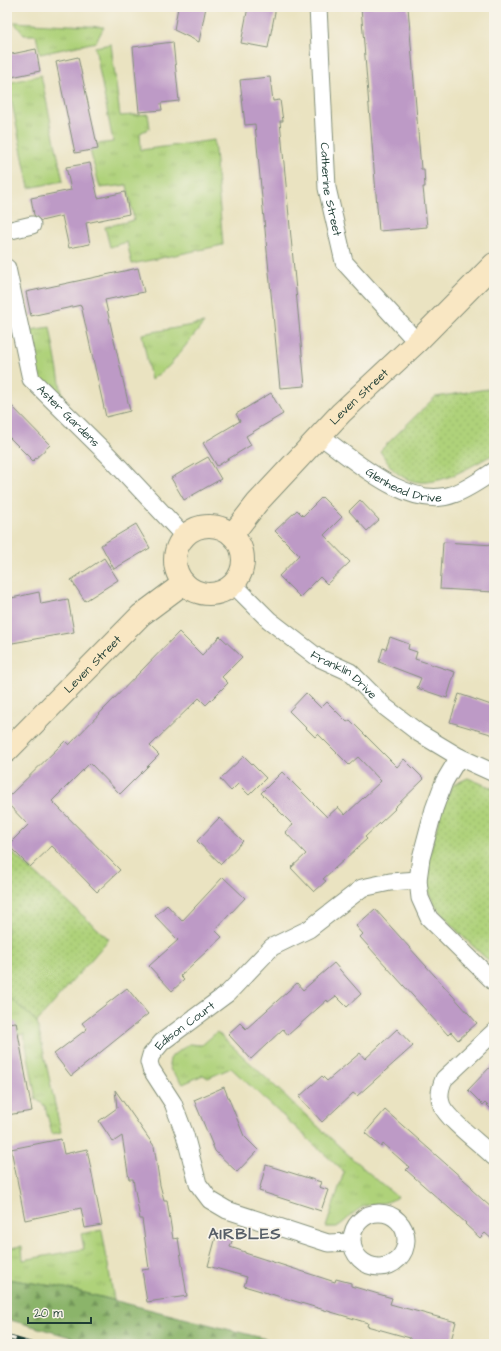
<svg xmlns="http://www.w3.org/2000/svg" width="501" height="1351" font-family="'Architects Daughter',sans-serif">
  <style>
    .grass { fill: url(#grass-tufts); stroke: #678857 }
    .forest { fill: url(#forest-firs); stroke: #55784f }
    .park { fill: url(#park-dots); stroke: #678857 }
    .building { fill: #bd9ac6 }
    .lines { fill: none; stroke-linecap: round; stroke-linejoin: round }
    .street-casing { stroke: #84907a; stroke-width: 19 }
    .secondary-casing { stroke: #84907a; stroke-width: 24 }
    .street { stroke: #fff; stroke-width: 17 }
    .secondary { stroke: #f9e7c3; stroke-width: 22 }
    .rail-casing { stroke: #1f3d34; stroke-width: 4.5 }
    .rail { stroke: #f7f3e8; stroke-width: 3; stroke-dasharray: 9; stroke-linecap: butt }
    .labels { text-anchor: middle; stroke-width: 3.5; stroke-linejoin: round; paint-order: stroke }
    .street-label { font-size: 12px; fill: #1f3d34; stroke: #f7f3e8 }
    .district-label { font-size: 16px; font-weight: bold; letter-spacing: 1px; fill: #565e67; stroke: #f7f3e8 }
  </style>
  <defs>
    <pattern id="grass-tufts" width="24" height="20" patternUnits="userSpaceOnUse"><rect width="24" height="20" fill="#afd27a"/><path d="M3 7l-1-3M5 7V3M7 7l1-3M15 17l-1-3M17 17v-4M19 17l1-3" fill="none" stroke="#96b56a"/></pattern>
    <pattern id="forest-firs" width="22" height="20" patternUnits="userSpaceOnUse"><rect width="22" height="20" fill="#8bb46a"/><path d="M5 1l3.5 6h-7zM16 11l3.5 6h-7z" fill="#719458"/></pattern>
    <pattern id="park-dots" width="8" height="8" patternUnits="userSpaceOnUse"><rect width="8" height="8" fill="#afd27a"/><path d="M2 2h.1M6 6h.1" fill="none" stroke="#96b56a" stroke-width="1.8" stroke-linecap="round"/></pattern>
  </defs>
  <rect width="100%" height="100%" fill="#f7f3e8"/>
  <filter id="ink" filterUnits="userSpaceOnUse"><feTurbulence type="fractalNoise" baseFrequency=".025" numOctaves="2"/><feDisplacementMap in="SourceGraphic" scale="8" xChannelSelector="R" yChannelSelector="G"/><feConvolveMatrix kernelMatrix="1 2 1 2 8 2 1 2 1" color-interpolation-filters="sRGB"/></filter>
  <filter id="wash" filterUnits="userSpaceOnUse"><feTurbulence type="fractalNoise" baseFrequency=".012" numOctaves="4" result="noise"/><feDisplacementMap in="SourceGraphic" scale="16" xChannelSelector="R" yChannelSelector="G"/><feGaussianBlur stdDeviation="0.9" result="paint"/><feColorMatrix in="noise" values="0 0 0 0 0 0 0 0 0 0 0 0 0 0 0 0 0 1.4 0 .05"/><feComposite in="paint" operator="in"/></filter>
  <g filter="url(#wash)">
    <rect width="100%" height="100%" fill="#eae3c1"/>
    <g class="grass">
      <polygon points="14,22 104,27 96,42 40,54 36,35 24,35"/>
      <polygon points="111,44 120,116 148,114 150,128 140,133 141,150 214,140 223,245 132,264 127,242 110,247 105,227 134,220 127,185 100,188 90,150 97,144 113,142 95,47"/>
      <polygon points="41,75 63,181 29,188 8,83"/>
      <polygon points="204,323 169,366 151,380 142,334"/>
      <polygon points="50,327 63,399 34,376 24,331"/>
      <polygon points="7,995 37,1022 61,1132 52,1134 45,1106 36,1099 24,1034 7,1037"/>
      <path d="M217,1032L355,1161L397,1197C385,1206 377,1201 365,1206C353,1211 347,1221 337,1227H326L344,1172L231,1068L208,1078L203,1075L183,1084L171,1071L169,1065L170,1059L173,1055L189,1044L202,1045Z"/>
      <polygon points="102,1230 114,1300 65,1288 7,1279 7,1249 22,1246 23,1260 84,1249 81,1234"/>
    </g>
    <polygon class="forest" points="7,1279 65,1288 286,1344 95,1344 7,1319"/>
    <g class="park">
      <path d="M494,388V454C466,468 427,497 397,473C390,468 385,458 380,451L435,397Z"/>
      <polygon points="468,778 494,789 494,966 458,932 434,904 426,885 429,857 443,803 453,785"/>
      <polygon points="7,848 109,939 37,1022 7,995"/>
    </g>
    <g id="blocks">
      <g class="building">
        <polygon points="178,7 206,7 199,42 174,30"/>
        <polygon points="248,7 276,7 268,48 241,43"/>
        <polygon points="361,7 408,7 421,169 424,169 425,187 423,187 427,227 379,231"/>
        <polygon points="173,42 179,101 161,103 162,110 139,112 133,47"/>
        <polygon points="36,49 40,71 7,78 7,55"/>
        <polygon points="78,57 98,149 75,153 56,62"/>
        <polygon points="270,77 273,101 280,100 283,121 280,121 305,386 280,388 255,124 245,125 240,80"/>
        <polygon points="90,163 98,198 125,192 129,214 86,223 90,244 69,248 62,216 41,221 34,215 31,198 71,190 66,167"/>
        <polygon points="138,268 144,292 105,300 130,411 106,417 81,305 31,316 26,292"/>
        <polygon points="271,393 283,414 246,436 251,445 217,466 203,443 240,421 236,414"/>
        <polygon points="7,401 50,445 33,461 7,435"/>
        <polygon points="208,457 221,479 184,500 171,478"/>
        <polygon points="322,497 342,517 324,535 350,562 327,584 320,577 300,597 279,576 299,555 275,531 297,510 303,516"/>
        <polygon points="360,500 379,520 367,531 349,511"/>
        <polygon points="136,524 150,548 114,569 101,545"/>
        <polygon points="443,542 494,545 494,592 440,589"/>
        <polygon points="104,558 118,580 85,601 71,580"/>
        <polygon points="39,592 41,604 68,599 74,632 7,644 7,599"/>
        <polygon points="179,632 202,655 220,636 242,657 222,677 228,683 206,705 199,698 150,746 159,755 120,794 90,763 52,801 120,870 97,892 52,846 30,867 8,845 28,825 7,803 7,798 65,741 69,745"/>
        <polygon points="390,637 409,644 408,649 417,652 415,659 455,672 447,698 417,688 421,678 379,662 383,648 386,649"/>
        <polygon points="306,693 321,708 327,702 347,722 350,720 397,767 404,759 424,779 394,808 395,809 365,837 367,839 323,879 326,881 314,892 291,868 306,854 285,832 293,825 261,793 282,772 327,817 338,807 345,815 381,781 358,757 349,765 318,734 315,737 289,711"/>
        <polygon points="459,694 494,706 494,735 450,722"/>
        <polygon points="244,756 266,778 249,795 238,784 231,791 220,779"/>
        <polygon points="219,818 243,841 221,864 197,841"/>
        <polygon points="223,877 245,898 215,930 222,937 180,976 184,980 172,991 149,966 178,940 155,916 167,905 182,921"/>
        <polygon points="375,909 477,1023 458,1040 451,1032 448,1035 360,937 363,934 356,926"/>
        <polygon points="334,963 361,994 347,1007 336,996 328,1002 327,1000 288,1035 283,1029 251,1059 228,1034 240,1023 246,1029 297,983 303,990"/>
        <polygon points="127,988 148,1014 71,1076 54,1054 87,1029 82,1023"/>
        <polygon points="16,1022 32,1111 7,1115 7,1023"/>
        <polygon points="397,1029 413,1046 357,1096 353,1093 322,1122 299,1097 322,1076 327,1081 360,1053 365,1059"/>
        <polygon points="494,1063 494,1112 485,1103 483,1105 468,1090"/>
        <polygon points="224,1087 244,1136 258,1150 237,1172 215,1151 194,1100"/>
        <polygon points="115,1090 154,1146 160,1185 164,1200 167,1200 173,1239 178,1238 187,1296 147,1302 142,1270 149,1269 142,1219 140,1219 133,1179 129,1179 122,1136 113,1142 99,1121 117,1108"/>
        <polygon points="385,1110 472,1187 471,1189 494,1210 494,1241 485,1233 480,1238 465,1224 466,1223 406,1170 409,1167 383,1144 381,1147 365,1133"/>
        <polygon points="61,1139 64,1154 87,1149 102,1225 85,1228 81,1208 25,1220 11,1149"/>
        <polygon points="266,1165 321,1182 319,1187 328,1190 321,1211 259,1191"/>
        <polygon points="217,1233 233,1238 230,1247 245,1252 245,1253 335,1282 336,1279 351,1283 351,1286 392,1298 390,1304 456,1322 450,1344 409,1344 410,1338 367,1326 368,1323 244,1286 247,1277 208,1266"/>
      </g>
    </g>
  </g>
  <g filter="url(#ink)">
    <use href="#blocks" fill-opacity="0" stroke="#84907a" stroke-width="1"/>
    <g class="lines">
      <g class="street-casing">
        <g id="street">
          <path id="s1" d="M318,7L327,188L344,262L417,342"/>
          <polyline points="7,231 32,225"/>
          <path id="s2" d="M7,268L31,379L108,455L184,536"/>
          <path id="s3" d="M319,435C353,459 410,512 454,494C468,489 482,479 494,471"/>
          <path id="s4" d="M233,584L269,620L317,657L350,672L385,707L419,733L459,757L494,773"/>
          <polyline points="459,757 444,782 434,809 421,858 418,880 420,898 429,918 494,982"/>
          <path d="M494,1032L444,1079C440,1088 438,1097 442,1106C448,1120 482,1145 494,1157"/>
          <circle cx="379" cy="1240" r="27"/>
          <path id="s5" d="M352,1242L328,1243L227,1210L210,1200L198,1184L185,1135L173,1103L151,1069L149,1062L151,1055L162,1042L228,993L272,947L309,929L362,888L390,882L418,880"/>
        </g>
      </g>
      <g class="secondary-casing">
        <g id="secondary">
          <circle cx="209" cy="560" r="34"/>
          <path id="s6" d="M232,535L257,503L341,413L417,342L494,264"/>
          <path id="s7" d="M7,751L141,615L184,583"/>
        </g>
      </g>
      <use href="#street" class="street"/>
      <use href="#secondary" class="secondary"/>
      <g class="rail-casing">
        <polyline id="rail" points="7,1337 31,1344"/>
      </g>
      <use href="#rail" class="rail"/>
    </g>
  </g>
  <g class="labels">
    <g class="street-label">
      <text dy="4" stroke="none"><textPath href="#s1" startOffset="183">Catherine Street</textPath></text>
      <text dy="4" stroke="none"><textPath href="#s6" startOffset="188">Leven Street</textPath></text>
      <text dy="4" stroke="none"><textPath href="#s2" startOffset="166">Aster Gardens</textPath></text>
      <text dy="4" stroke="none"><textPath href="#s3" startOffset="100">Glenhead Drive</textPath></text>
      <text dy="4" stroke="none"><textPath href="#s7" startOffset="122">Leven Street</textPath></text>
      <text dy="4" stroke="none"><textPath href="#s4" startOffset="144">Franklin Drive</textPath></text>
      <text dy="4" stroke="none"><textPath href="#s5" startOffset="355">Edison Court</textPath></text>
    </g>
    <g class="district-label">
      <text x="245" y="1239">AIRBLES</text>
    </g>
  </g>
  <rect width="501" height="1351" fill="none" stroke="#f7f3e8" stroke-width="24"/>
  <path d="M28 1317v6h63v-6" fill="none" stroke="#1f3d34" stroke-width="2"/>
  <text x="34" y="1317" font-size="12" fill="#1f3d34" stroke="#f7f3e8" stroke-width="3" paint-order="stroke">20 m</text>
</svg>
